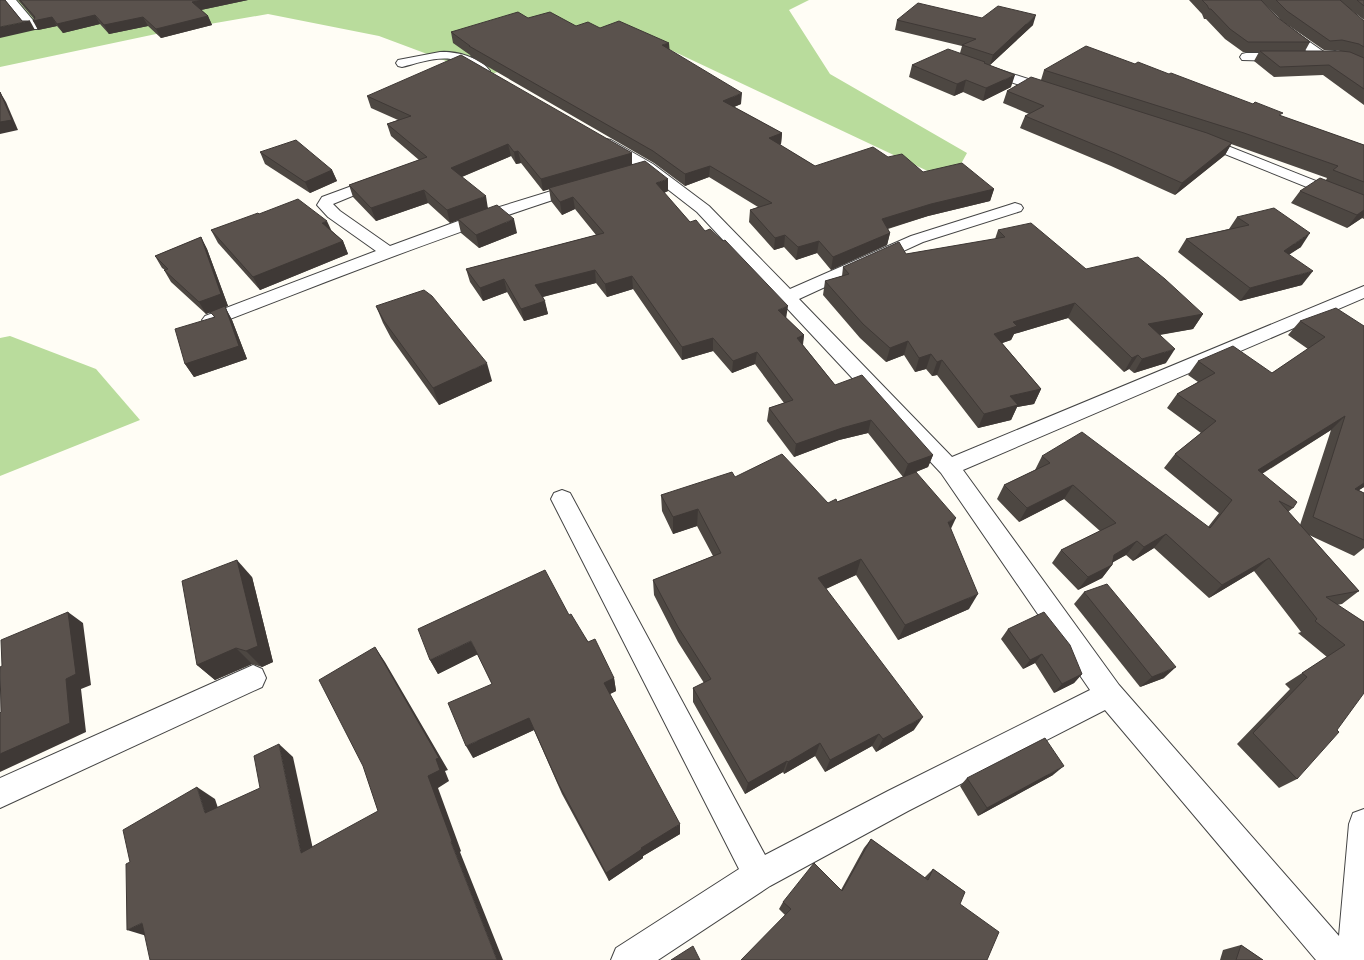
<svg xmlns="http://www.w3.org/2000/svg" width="1364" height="960" font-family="'IBM Plex Serif',serif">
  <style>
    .forest { fill: #b9dc9c }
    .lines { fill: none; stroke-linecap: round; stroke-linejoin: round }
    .minor-casing { stroke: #444; stroke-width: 2 }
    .minor { fill: #fff; fill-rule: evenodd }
    .wall { fill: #4d4742; fill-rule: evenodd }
    .shaded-wall { fill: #3f3936 }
    .building { fill: #5a524d; stroke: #3f3936 }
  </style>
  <rect width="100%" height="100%" fill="#fffdf5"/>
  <g class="forest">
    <polygon points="0,0 809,0 789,10 830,74 967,153 951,182 624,28 486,76 379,36 268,14 175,30 0,67"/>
    <polygon points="10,336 96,369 140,420 0,476 0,338"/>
  </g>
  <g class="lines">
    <g class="minor-casing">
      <g id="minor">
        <polygon points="5,0 16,0 37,25 39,27 37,29 29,29"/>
        <polygon points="1249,0 1260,0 1281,22 1324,52 1335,51 1352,55 1364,61 1364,70 1344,61 1335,59 1317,59 1273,26"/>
        <path d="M440,52C455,51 481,57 490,71L488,74C476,77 464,61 451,59C435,57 418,63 402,67L398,66L396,63L398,60Z"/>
        <polygon points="1246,53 1286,53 1290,54 1292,57 1290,60 1286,61 1242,60 1240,57 1242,54"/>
        <polygon points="985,65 1056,88 1057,91 1056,94 1046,94 981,72 979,69 981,66"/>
        <polygon points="1200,135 1364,200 1364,210 1195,142 1193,139 1195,136"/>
        <polygon points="606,139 611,140 653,164 709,206 790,289 911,236 1009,205 1015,203 1021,205 1023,208 1021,211 923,242 799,299 952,457 1364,286 1364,298 963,470 1119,685 1339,936 1349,824 1353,813 1364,809 1364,960 1316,960 1105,710 908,811 770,886 658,960 611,960 616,948 739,869 551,499 554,493 562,490 570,493 765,855 888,791 1090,690 941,473 697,212 643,170 601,146 599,143 601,140"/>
        <path d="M379,176L384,177L386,180L384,183L333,204L340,211L390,246L480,213L574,184L579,182L584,184L587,187L584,190C460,229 339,277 217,324L211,326L205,324L202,320L205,316L376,251L328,217L317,205L322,197Z"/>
        <polygon points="253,665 262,669 266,678 262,687 0,808 0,778"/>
      </g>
    </g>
    <use href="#minor" class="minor"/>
  </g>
  <g class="wall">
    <polygon points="18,0 248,0 201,10 208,16 212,25 161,38 148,26 109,34 100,24 63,33 57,26 38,30 34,19"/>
    <polygon points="1189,0 1261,0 1277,17 1310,42 1305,51 1340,51 1335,50 1324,50 1282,21 1261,0 1364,0 1364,20 1350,9 1364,21 1364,105 1323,75 1274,77 1254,61 1259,52 1243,52 1225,39 1206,19 1204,19 1202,14"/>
    <polygon points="528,18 576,26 600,28 669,50 741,104 734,107 782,133 781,144 780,145 815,166 888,157 923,172 994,189 990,201 928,216 888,229 890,233 887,245 831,270 817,253 796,260 784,247 774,250 749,222 750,210 758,207 709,177 685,186 654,163 471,57 470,55 453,43 451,32"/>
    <polygon points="982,18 1033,25 990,65 1011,87 983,101 963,92 954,96 909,77 912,65 960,53 962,46 895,30 897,20"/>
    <polygon points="1044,70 1281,116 1364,145 1364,219 1362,218 1347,228 1291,203 1300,191 1326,180 1327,178 1231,144 1225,155 1175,195 1111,166 1020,128 1025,116 1029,114 1003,103 1007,91 1041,80"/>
    <polygon points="367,96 632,153 632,165 668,191 664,193 690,222 705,231 786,318 804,335 803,345 835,385 933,455 928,467 916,472 951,529 969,609 898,640 856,575 826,589 914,730 876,752 872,746 825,772 815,756 784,774 783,772 745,794 693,702 693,688 704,683 678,642 654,595 653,580 713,556 697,526 673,534 662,511 661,495 735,477 828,503 837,502 903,477 868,433 839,440 794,457 767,421 769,408 784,403 755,364 732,373 713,351 682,360 633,289 607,297 596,283 543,297 548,314 524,321 507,292 483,301 470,282 466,269 596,235 575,209 562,215 551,201 549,189 543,191 521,163 516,164 511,156 462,177 488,208 517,233 479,248 461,233 458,220 450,223 428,203 376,221 353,197 349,185 419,160 391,136 387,124 398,120 371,108"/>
    <polygon points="260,152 332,170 337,181 310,193 265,164"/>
    <polygon points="259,214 332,231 343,241 348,254 260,290 218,243 211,230"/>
    <polygon points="1237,217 1301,247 1289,254 1302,285 1240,301 1178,252 1186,239 1229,229"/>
    <polygon points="998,230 1086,269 1203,314 1193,329 1160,335 1166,363 1134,373 1129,369 1124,372 1068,318 1014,334 1011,340 1002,343 1041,389 1034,404 1017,407 1011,420 978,428 937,375 932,376 926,369 915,372 904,355 886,362 860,338 823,295 825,281 842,276 843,267 906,254 995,239"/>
    <polygon points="201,237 207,249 228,306 225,307 232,320 247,359 194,377 185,364 214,317 211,312 206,314 171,282 164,270 165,270 162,268 155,256"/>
    <polygon points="376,306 492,381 439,405 391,338 383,323"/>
    <path d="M1300,321L1364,326V487L1359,490L1364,493V548L1354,556L1309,535L1359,591L1342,604L1337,605L1364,622L1297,779L1279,788L1237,744L1290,689L1285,684L1327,657L1298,633L1301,632L1254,571L1209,598L1154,548L1133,561L1126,555L1112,562V565L1102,578L1078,590L1052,563L1061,550L1100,531L1064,499L1019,522L997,499L1004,485L1035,470L1042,456L1208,527L1219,513L1164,468L1175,454L1201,433L1167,408L1177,394L1198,382L1188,375L1198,361L1272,373L1308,349L1288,335ZM1331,430L1300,525L1288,512L1293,508L1262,474Z"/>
    <polygon points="252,577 273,662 262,667 252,664 215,680 197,665"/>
    <polygon points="1084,592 1164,678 1140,687 1074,604"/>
    <polygon points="569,615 614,678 616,691 610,694 680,834 643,856 643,858 609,881 562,794 534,730 473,758 492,684 478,654 438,674 430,660"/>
    <polygon points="1008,629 1082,674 1074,683 1054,693 1035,663 1023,669 1001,639"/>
    <polygon points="1053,775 978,816 960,786 967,778"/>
    <polygon points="871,839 924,878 933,869 965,892 785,915 779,909 783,902 841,890 864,848"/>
    <polygon points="1241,945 1263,960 1220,960 1223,950"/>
  </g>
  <g class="shaded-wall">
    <polygon points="203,0 248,0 196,11 192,2"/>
    <polygon points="95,15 100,24 63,33 57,24"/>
    <polygon points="1036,15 1033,25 990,65 993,55"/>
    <polygon points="208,16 212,25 161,38 156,29"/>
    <polygon points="52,17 57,26 38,30 33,21"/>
    <polygon points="143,17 148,26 109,34 104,25"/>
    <polygon points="30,21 35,30 0,38 0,27"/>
    <polygon points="669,43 670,54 662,45"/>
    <polygon points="1015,75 1011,87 983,101 986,88"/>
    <polygon points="966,80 963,92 954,96 957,84"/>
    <polygon points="0,92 6,102 18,130 0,134"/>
    <polygon points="742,93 741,104 722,112 723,101"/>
    <polygon points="782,133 781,144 768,150 769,138"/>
    <polygon points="1232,143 1225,155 1175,195 1182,183"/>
    <polygon points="508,144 511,156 454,180 451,168"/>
    <polygon points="518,151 521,163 516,164 514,152"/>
    <polygon points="632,153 632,166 543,191 541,179"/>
    <polygon points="710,166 709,177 685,186 685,174"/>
    <polygon points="332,170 337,181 310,193 305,182"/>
    <polygon points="668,179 668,191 656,196 656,183"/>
    <polygon points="994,189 990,201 928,216 879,231 882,219 931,204"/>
    <polygon points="424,190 428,203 376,221 371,208"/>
    <polygon points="486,196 488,209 450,223 447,210"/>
    <polygon points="573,197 575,209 562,215 560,202"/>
    <polygon points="1364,210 1364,215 1362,218 1347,228 1357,215"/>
    <polygon points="514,219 517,233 479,248 476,235"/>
    <polygon points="327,221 333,234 322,223"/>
    <polygon points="890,233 887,245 831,270 833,257"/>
    <polygon points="1310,233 1301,247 1275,264 1284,251"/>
    <polygon points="785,235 784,247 774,250 775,238"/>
    <polygon points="201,237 207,249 228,306 225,307 232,320 247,359 194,377 185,364 225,307 206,314 199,302"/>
    <polygon points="343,241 348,254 260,290 253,277"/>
    <polygon points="819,241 817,253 796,260 798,247"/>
    <polygon points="595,270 596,283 538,298 535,285"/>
    <polygon points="1313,271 1302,285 1240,301 1250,288"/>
    <polygon points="632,276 633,289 607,297 605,284"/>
    <polygon points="504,279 507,292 483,301 480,288"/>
    <polygon points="545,301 548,314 524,321 521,309"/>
    <polygon points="1075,303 1068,318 1014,334 1011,340 988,348 994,334 1013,322"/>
    <polygon points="788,306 786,319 778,310"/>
    <polygon points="1203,314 1193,329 1139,338 1148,324"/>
    <polygon points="804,335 802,348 797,338"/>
    <polygon points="713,338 713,351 682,360 682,347"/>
    <polygon points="908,341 904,355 886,362 890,348"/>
    <polygon points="1175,349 1166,363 1134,373 1142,359"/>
    <polygon points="757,352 755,364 732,373 733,361"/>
    <polygon points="931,354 926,369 915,372 919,358"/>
    <polygon points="1138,355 1129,369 1124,372 1132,358"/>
    <polygon points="942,360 937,375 932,376 937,362"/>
    <polygon points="487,363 492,381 439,405 433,388"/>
    <polygon points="1041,389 1034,404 1017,407 1011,420 978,428 984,414 1010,396"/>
    <polygon points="1345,416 1331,430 1245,484 1258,470"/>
    <polygon points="871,420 868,433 839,440 794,457 796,444 842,428"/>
    <polygon points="933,455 928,467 903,477 908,464"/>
    <polygon points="1364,483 1364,487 1340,502 1355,489"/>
    <polygon points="1073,485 1064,499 1019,522 1027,508"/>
    <polygon points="698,509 697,526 673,534 673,517"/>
    <polygon points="956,518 948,535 948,522"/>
    <polygon points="1166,534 1154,548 1133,561 1144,547"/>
    <polygon points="1137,541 1126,555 1103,568 1114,555"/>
    <polygon points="1269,558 1254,571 1209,598 1222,585"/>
    <polygon points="861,559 856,575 814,594 818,578"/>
    <polygon points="237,560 252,577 273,662 262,667 246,651"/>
    <polygon points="1112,565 1102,578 1078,590 1088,577"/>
    <polygon points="978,594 969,609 898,640 905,625"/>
    <polygon points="68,612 83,623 91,685 81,689 86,732 0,772 0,754 66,679"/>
    <polygon points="471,641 478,654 438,674 430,660"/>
    <polygon points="375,647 385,662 448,770 445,771 449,781 438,788 461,851 460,852 503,960 497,960"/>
    <polygon points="236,648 252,664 215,680 197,665"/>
    <polygon points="1042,654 1035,663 1023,669 1030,660"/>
    <polygon points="1176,667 1164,678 1140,687 1152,677"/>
    <polygon points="1082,674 1074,683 1054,693 1062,684"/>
    <polygon points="614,678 616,691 606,696 604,683"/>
    <polygon points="923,717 914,730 876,752 883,739"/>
    <polygon points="529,718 534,730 473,758 466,746"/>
    <polygon points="879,734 872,746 825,772 830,760"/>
    <polygon points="820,743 815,756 784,774 788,762"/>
    <polygon points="279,744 293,757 316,863 301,853"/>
    <polygon points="787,761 783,772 745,794 748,783"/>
    <polygon points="1064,766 1053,775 978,816 987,808"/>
    <polygon points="197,787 215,799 223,823 205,813"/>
    <polygon points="680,824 680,834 643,856 643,858 609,881 606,873 641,848"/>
    <polygon points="142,923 150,937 127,930"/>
  </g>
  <g class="building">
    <polygon points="0,0 5,0 22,21 30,21 0,27"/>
    <polygon points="20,0 203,0 192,2 208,16 156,29 143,17 104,25 95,15 57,24 52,17 33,21 35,17"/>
    <polygon points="1202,0 1261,0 1277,17 1310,42 1248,42 1230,29 1211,9 1209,9 1207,5"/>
    <polygon points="1276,0 1340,0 1364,21 1364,47 1359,44 1342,40 1330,41 1287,11"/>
    <polygon points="1357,0 1364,0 1364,6"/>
    <polygon points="918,3 982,18 998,6 1036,15 993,55 962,45 976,39 897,20"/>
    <polygon points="518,12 528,18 550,12 576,26 588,22 600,28 619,21 669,43 662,45 742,93 723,101 782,133 769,138 815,166 873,147 888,157 902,154 923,172 962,163 994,189 931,204 882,219 890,233 833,257 819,241 798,247 785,235 775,238 750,210 772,203 710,166 685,174 653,151 469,46 470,46 451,32"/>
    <polygon points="1086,46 1135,64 1138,62 1169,74 1171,73 1253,104 1255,102 1283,113 1279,115 1364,145 1364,182 1333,170 1338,166 1244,133 1044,70"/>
    <polygon points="948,49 985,62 984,63 1015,75 986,88 966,80 957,84 912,65"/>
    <polygon points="1260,51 1341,51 1350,52 1364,58 1364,89 1329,65 1280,67"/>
    <polygon points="461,55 632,153 541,179 518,151 514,152 508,144 451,168 486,196 447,210 424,190 371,208 349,185 427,157 387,124 411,116 367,96"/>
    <polygon points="1031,77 1207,133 1232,143 1182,183 1117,154 1025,116 1044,106 1007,91"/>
    <polygon points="0,92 12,120 0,122"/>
    <polygon points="296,140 332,170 305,182 260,152"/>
    <polygon points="645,161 668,179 656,183 690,222 696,220 705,231 710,229 723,241 725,240 788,306 778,310 804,335 797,338 835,385 862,375 933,455 908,464 871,420 842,428 796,444 769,408 793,400 757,352 733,361 713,338 682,347 632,276 605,284 595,270 535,285 545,301 521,309 504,279 480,288 466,269 604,233 573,197 560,202 549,188"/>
    <polygon points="1320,178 1364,195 1364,210 1357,215 1300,191"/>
    <polygon points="298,199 327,221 322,223 343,241 253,277 211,230 258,213 259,214"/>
    <polygon points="497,205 514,219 476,235 458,219"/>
    <polygon points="1274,208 1310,233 1284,251 1313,271 1250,288 1186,239 1249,225 1237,217"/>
    <polygon points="1031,223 1086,269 1138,257 1165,279 1203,314 1148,324 1175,349 1142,359 1138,355 1132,358 1075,303 1013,322 1017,326 994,334 1041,389 1010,396 1018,405 984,414 942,360 937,362 931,354 919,358 908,341 890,348 863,324 825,281 849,274 843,267 899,242 906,254 1005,237 998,230"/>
    <polygon points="201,237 221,294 199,302 164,270 168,269 155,256"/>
    <polygon points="424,290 432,296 487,363 433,388 384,321 376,306"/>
    <polygon points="225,306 239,346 185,364 175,329 215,317 210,312"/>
    <polygon points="1336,308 1364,326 1364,483 1355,489 1364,493 1364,540 1313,517 1345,416 1258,470 1297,502 1293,508 1279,501 1359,591 1326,597 1364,622 1364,693 1337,730 1339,732 1297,779 1253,733 1307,677 1302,673 1345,645 1315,621 1317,619 1269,558 1222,585 1166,534 1144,547 1137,541 1114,555 1112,565 1088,577 1061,550 1116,523 1073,485 1027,508 1004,485 1050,463 1042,456 1082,432 1210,528 1232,500 1175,454 1216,421 1177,394 1215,373 1198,361 1233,346 1272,373 1325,337 1300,321"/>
    <polygon points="782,454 828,503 836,499 837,502 916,472 956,518 948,522 978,594 905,625 861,559 818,578 923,717 883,739 879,734 830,760 820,743 788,762 787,761 748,783 693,688 711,679 678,627 653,580 721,553 698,509 673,517 661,495 732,472 735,477"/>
    <polygon points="237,560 258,646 246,651 236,648 197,665 182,581"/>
    <polygon points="545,570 569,615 571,614 588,642 595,639 614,678 604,683 680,824 641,848 642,849 606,873 558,783 529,718 466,746 448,703 492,684 471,641 430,660 418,629"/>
    <polygon points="1107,584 1176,667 1152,677 1084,592"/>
    <polygon points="68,612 76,674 66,679 70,723 0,754 0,713 1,712 0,667 2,666 1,640"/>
    <polygon points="1044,612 1070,645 1082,674 1062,684 1042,654 1030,660 1008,629"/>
    <polygon points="375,647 439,758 436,759 440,770 428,776 452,841 451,842 497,960 150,960 142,923 127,930 126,864 130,862 123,830 197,787 205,813 260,788 254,756 279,744 301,853 378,811 363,766 319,680"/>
    <polygon points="1045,738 1064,766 987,808 967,778"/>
    <polygon points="871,839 928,880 933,869 965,892 960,904 999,932 987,960 741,960 791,909 783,902 814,863 842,891"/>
    <polygon points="1241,945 1263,960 1236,960"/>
    <polygon points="693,946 700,960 671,960"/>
  </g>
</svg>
